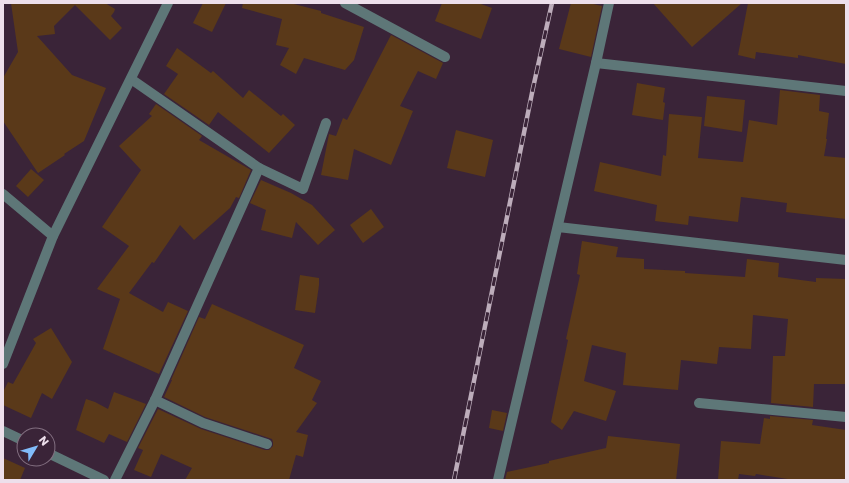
<svg xmlns="http://www.w3.org/2000/svg" width="849" height="483" font-family="Poppins,sans-serif">
  <style>
    .building { fill: #5a3919 }
    .lines { fill: none; stroke-linecap: round; stroke-linejoin: round }
    .minor { stroke: #5e7778; stroke-width: 10 }
    .rail-casing { stroke: #bdadbb; stroke-width: 4.5 }
    .rail { stroke: #3a2438; stroke-width: 3; stroke-dasharray: 9; stroke-linecap: butt }
  </style>
  <rect width="100%" height="100%" fill="#3a2438"/>
  <g class="building">
    <polygon points="11,3 105,3 115,9 114,12 111,16 122,28 110,40 75,5 54,26 55,34 37,36 72,75 106,88 84,141 64,154 65,155 38,173 3,121 3,78 18,52"/>
    <polygon points="203,3 226,3 212,32 193,23"/>
    <polygon points="243,3 290,3 321,11 321,13 364,27 354,60 345,70 304,58 296,74 280,65 289,48 276,45 282,19 242,8"/>
    <polygon points="442,3 478,3 492,8 481,39 435,21"/>
    <polygon points="571,3 589,3 602,6 591,57 559,49"/>
    <polygon points="653,3 742,3 692,47"/>
    <polygon points="748,3 846,3 846,64 798,55 798,58 756,52 755,59 738,55"/>
    <polygon points="391,35 443,63 436,79 418,71 400,106 413,111 391,165 354,149 348,180 321,175 329,134 336,136 343,118 347,120"/>
    <polygon points="177,48 211,73 213,71 243,98 249,90 281,116 283,114 295,125 269,153 218,112 209,125 164,94 178,74 166,66"/>
    <polygon points="637,83 665,88 663,102 665,103 663,120 632,115"/>
    <polygon points="780,90 820,95 819,111 829,113 826,139 827,139 824,156 846,158 846,219 786,212 787,203 741,197 738,222 689,216 688,225 655,221 657,205 594,191 600,162 661,176 663,155 666,156 669,114 702,117 698,158 743,162 749,120 777,125"/>
    <polygon points="707,96 745,100 742,132 704,126"/>
    <polygon points="156,104 202,136 199,140 251,170 239,198 236,197 230,208 194,240 180,225 154,263 152,262 129,293 163,312 168,302 188,311 159,374 103,349 120,299 97,289 129,246 102,227 141,170 119,146 152,116 149,114"/>
    <polygon points="456,130 493,140 485,177 447,168"/>
    <polygon points="31,169 44,180 28,197 16,186"/>
    <polygon points="261,180 291,193 312,205 335,230 318,245 296,222 292,238 261,230 266,210 250,203"/>
    <polygon points="371,209 384,227 363,243 350,225"/>
    <polygon points="582,241 618,247 616,257 644,259 644,269 685,271 685,273 745,277 747,259 779,263 778,277 816,282 816,278 846,279 846,384 814,384 813,407 771,403 773,356 785,356 788,319 753,315 751,349 719,347 717,364 681,360 678,390 623,385 626,353 592,345 584,381 616,391 606,421 574,411 562,430 551,422 568,340 566,339 580,275 577,274"/>
    <polygon points="300,275 319,278 319,285 315,313 295,310"/>
    <polygon points="212,304 304,345 294,368 321,381 312,400 317,403 296,432 308,435 303,457 296,455 289,480 185,480 192,468 161,454 151,477 134,470 143,450 138,448 158,409 201,429 265,450 269,450 273,446 273,442 272,439 269,438 205,417 164,397 172,380 171,380 199,317 205,319"/>
    <polygon points="51,328 72,362 52,399 42,393 31,418 3,405 3,392 8,382 13,384 36,343 33,339"/>
    <polygon points="114,392 146,404 127,442 109,434 104,443 76,430 86,399 95,402 108,409"/>
    <polygon points="492,410 507,413 503,431 489,428"/>
    <polygon points="770,416 813,420 812,425 846,430 846,480 794,480 756,474 755,476 739,474 738,480 718,480 721,441 760,444 764,418 770,419"/>
    <polygon points="608,436 680,444 676,480 505,480 507,472 549,463 549,461 606,448"/>
    <polygon points="3,458 25,468 20,480 3,480"/>
  </g>
  <g class="lines">
    <g class="minor">
      <polyline points="345,3 445,57"/>
      <polyline points="596,63 846,91"/>
      <polyline points="131,79 259,168 303,189 326,123"/>
      <polyline points="3,194 53,236"/>
      <polyline points="558,227 846,260"/>
      <polyline points="3,364 53,236 168,3"/>
      <polyline points="155,400 203,423 267,444"/>
      <polyline points="699,403 846,417"/>
      <polyline points="3,431 24,441"/>
      <polyline points="48,453 104,480"/>
      <polyline points="115,480 155,400 259,168"/>
      <polyline points="498,480 596,63 609,3"/>
    </g>
    <g class="rail-casing">
      <polyline id="rail" points="454,480 533,88 552,3"/>
    </g>
    <use href="#rail" class="rail"/>
  </g>
  <rect width="849" height="483" fill="none" stroke="#eddfeb" stroke-width="8"/>
  <g transform="translate(36 447) rotate(52)"><circle r="19" fill="#3a2438" stroke="#826f80"/>
  <path d="M0-3L7 15L0 10L-7 15Z" fill="#81bcfa"/>
  <text y="-6" font-size="11" font-weight="bold" text-anchor="middle" fill="#eddfeb">N</text>
  </g>
</svg>
